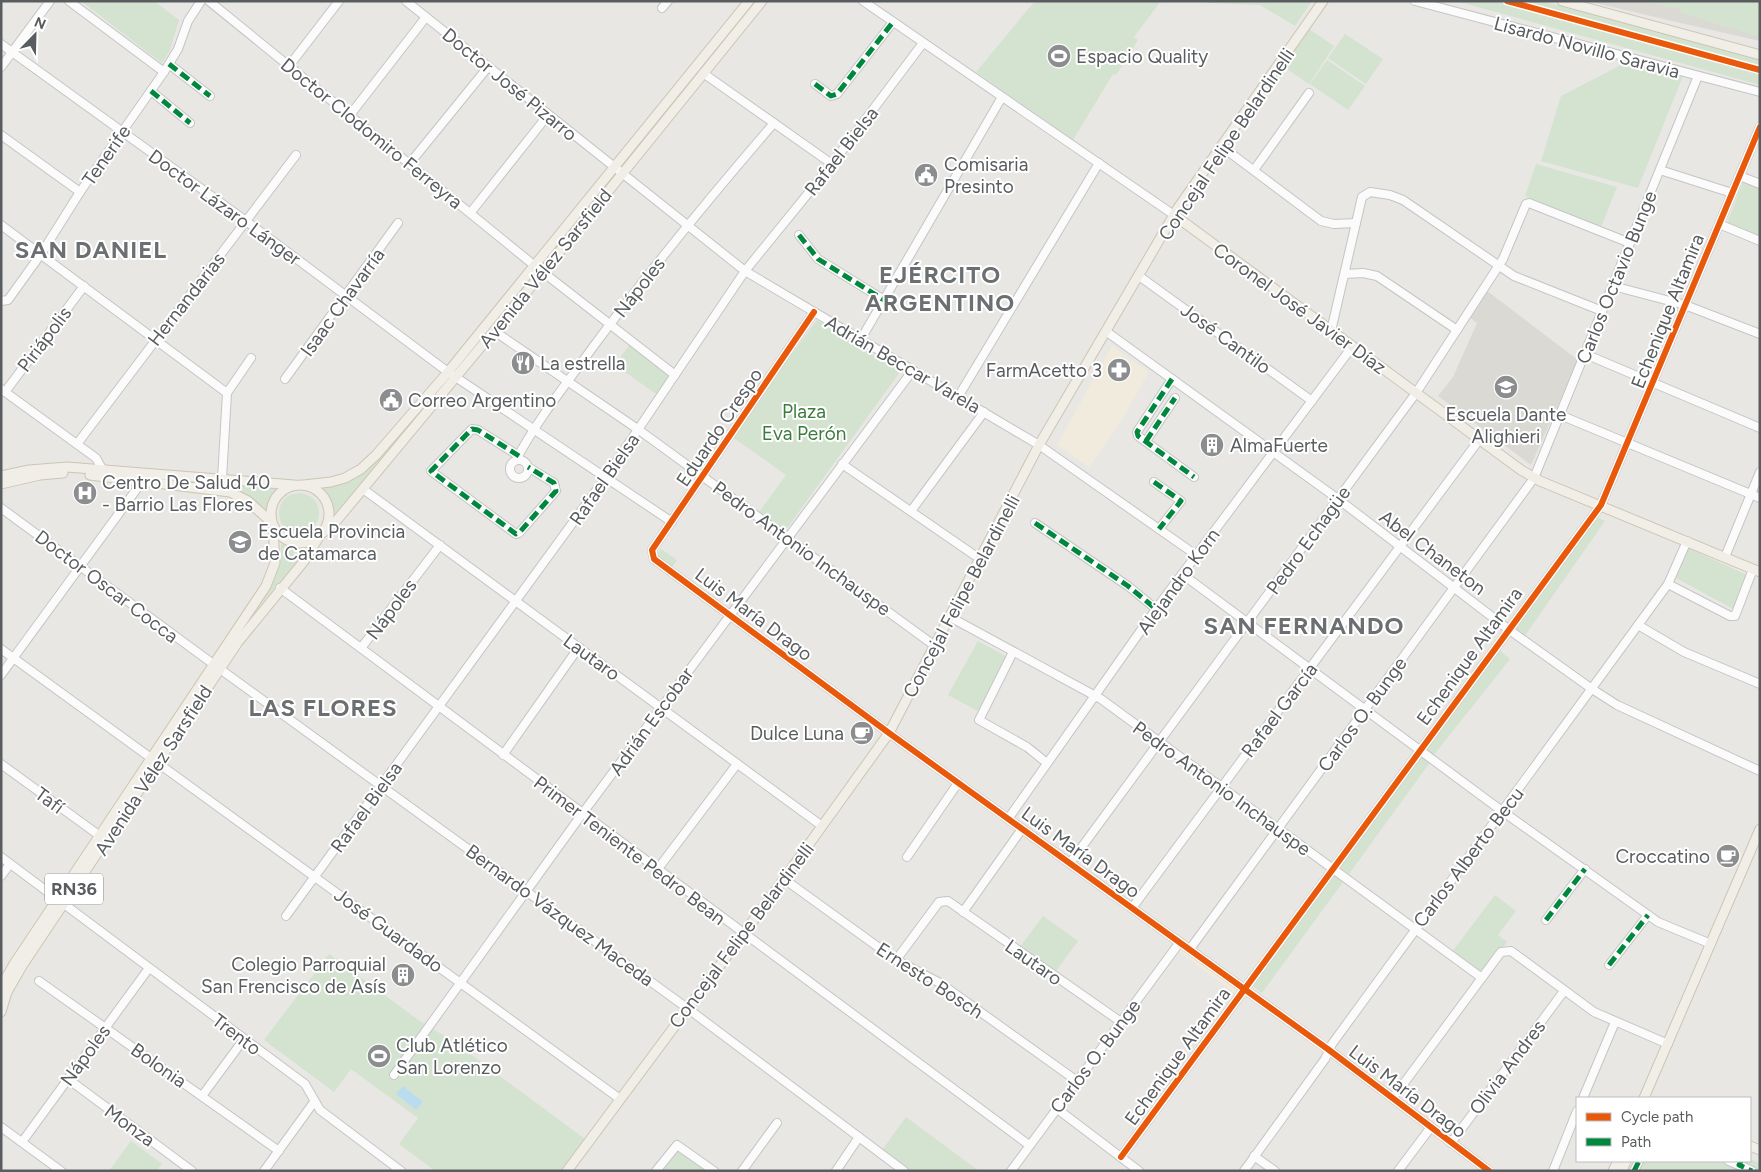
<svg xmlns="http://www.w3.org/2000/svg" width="1761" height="1172" font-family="Figtree,sans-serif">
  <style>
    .commercial { fill: #f1ebdd }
    .education { fill: #dbd9d3 }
    .green { fill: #d3e3d0 }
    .water { fill: #bbdbef }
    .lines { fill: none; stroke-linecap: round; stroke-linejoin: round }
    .minor-casing { stroke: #c5c5c5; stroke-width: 10 }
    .major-casing { stroke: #cdc5b4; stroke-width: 11 }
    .minor { stroke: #fcfbfb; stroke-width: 8 }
    .major { stroke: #f0eee6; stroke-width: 9 }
    .rail { stroke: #e0e0e0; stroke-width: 2.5; stroke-dasharray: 1 6; stroke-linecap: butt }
    .quiet { stroke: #00873e; stroke-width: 5; stroke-dasharray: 10 5; stroke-linecap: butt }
    .cycleway-casing { stroke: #fff; stroke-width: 9 }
    .cycleway { stroke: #e8590c; stroke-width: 6 }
    .labels { text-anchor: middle; stroke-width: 4; stroke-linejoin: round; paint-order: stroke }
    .shield { fill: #fff; stroke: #8b8e90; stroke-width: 1 }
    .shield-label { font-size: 18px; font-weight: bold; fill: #595d60 }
    .street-label { font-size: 19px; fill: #595d60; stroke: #fff }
    .poi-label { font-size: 19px; fill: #595d60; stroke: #fff; text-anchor: start }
    .park-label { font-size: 19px; fill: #3d7b3d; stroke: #fff }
    .district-label { font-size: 24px; font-weight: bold; letter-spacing: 1px; fill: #6b6f72; stroke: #fff }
  </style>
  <rect width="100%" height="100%" fill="#e8e7e3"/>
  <g class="commercial">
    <polygon points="1112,346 1149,372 1120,423 1089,467 1057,445"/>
    <polygon points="1181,945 1240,988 1237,995 1177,950"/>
  </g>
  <g class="education">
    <polygon points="1587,1 1760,1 1760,41 1672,21"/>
    <polygon points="1486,290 1578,360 1531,465 1438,396 1453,377 1477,323 1469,317"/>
  </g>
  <g class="green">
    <polygon points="81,1 154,1 179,20 170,50 162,63"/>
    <polygon points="1035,1 1161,1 1134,37 1138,40 1116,75 1113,74 1073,140 976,72"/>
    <polygon points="1208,1 1312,1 1295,26 1260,5 1207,3"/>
    <polygon points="1456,1 1541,1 1760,58 1760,85"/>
    <polygon points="1637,1 1760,1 1760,37 1681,13 1679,9"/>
    <polygon points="1309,29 1334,46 1309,84 1284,67"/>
    <polygon points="1345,34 1383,59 1366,84 1328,58"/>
    <polygon points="1327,60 1365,86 1348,110 1310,84"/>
    <polygon points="1625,63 1683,76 1638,188 1541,161 1561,96"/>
    <polygon points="1536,164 1617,187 1600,230 1525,196"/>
    <polygon points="1743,182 1760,189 1760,238 1727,223"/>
    <polygon points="817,320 900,372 785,531 759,512 786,475 731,436"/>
    <polygon points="630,344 675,375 659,396 615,365"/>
    <polygon points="448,376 451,379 334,516 334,508 321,490 361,475 375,462"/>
    <polygon points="231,483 279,487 269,499 267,513 249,496 230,487"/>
    <circle cx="299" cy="513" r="20"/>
    <polygon points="1595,516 1605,521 1524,637 1513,627"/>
    <polygon points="281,544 307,549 252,615 275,579 280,563"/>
    <polygon points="1688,548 1747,575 1735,610 1676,578"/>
    <polygon points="661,549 677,560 671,569 655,557"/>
    <polygon points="978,641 1007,657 978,711 948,695"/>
    <polygon points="1496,647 1510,659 1433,756 1424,749"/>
    <polygon points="1420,753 1431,761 1349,874 1338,866"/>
    <polygon points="1332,874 1343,882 1262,993 1251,985"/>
    <polygon points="1495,895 1516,911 1498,935 1507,942 1482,975 1452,952"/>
    <polygon points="1043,916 1078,941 1056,971 1020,947"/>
    <polygon points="329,954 417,1019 454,1042 585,1139 562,1171 435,1171 399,1144 418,1118 351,1069 334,1092 264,1040"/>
    <polygon points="906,1117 979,1171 910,1171 882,1150"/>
    <polygon points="131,1141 162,1164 156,1171 109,1171"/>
    <polygon points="678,1151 681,1152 708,1171 662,1170"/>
    <polygon points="1750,1159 1760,1163 1760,1171 1631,1171 1636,1161 1750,1161"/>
  </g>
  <polygon class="water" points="403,1086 423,1102 416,1110 396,1094"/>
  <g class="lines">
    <g class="minor-casing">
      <g id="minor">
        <polyline points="69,1 164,72"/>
        <polyline points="209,1 535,266 675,375"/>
        <polyline points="406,1 745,271 1039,445 1196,555"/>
        <polyline points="863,1 1174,215"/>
        <polyline points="1415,1 1760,92"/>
        <polyline points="662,8 668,1"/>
        <polyline points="1,44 246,221 448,372 672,522"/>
        <polyline points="169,64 210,96"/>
        <polyline points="289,66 339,1"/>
        <polyline points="1,67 50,1"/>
        <polyline points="703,73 832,164"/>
        <polyline points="815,84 831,96 837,94 893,22"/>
        <polyline points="151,91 190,123"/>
        <polyline points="350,115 426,17"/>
        <polyline points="1,135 80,192"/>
        <polyline points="1221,146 1321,221 1334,224 1356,223"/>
        <polyline points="410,163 488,67"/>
        <polyline points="1254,170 1309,93"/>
        <polyline points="1660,170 1732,193"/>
        <polyline points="1740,176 1760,184"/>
        <polyline points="471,212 548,115"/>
        <polyline points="1719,224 1760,241"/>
        <polyline points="1,225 227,393"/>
        <polyline points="799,235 818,259 884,300"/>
        <polyline points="1345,274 1363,273 1377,276 1457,330"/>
        <polyline points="1139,276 1312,401"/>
        <polyline points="1613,286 1685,305 1760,334"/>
        <polyline points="1,301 8,300 41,254 80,192 164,72 178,49 188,21 201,1"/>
        <polyline points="814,312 652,550 654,559 889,733 1329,1050 1489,1171"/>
        <polyline points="494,331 639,430 935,646"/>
        <polyline points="1331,331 1362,197 1370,192 1390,195 1403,200 1514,276 1602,311"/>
        <polyline points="1107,332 1338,499 1508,629 1592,689 1617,705 1760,771"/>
        <polyline points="861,339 1002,97"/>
        <polyline points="1585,354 1760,428"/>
        <polyline points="285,379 398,223"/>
        <polyline points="1172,379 1137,432 1138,436 1194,477"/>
        <polyline points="1,389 96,458 105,474"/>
        <polyline points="5,392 84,286"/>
        <polyline points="227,393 251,358"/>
        <polyline points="958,397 1099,163"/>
        <polyline points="1560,415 1760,498"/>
        <polyline points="1146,441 1175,398"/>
        <polyline points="77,444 296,155"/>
        <polyline points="519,456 478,430 472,429 431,471 516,534 519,533 556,491 554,483 528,467"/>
        <circle cx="519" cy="469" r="9"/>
        <path d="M516,460C537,420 567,383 593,347C650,270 711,196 774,123"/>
        <polyline points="842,464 980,559"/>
        <polyline points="1154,482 1181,501 1159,529"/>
        <polyline points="363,489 822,826"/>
        <polyline points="227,491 222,479 227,393"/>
        <polyline points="1,508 220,669 687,1008 904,1171"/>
        <polyline points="911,511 984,412"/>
        <polyline points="1035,523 1128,586 1156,609"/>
        <polyline points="1725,557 1760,472"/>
        <polyline points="1182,574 1502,811 1658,922 1711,944"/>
        <polyline points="1668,584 1730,616 1735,616 1753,569"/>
        <polyline points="280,588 1029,1145"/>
        <polyline points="950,617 1101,699 1482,978"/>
        <polyline points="1638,625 1684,652 1760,684"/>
        <polyline points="361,648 440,545"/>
        <polyline points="1,649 620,1099"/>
        <polyline points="1013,652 979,720 1027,747 1047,763"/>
        <polyline points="1,675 136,490 139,482"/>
        <polyline points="503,755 579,647"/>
        <polyline points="1,764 100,836"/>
        <polyline points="1008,819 1156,609 1352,347"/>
        <polyline points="1,857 305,1084 320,1110 401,1171"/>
        <polyline points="907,857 958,783"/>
        <polyline points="1070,863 1416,393 1503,259 1526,204 1529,203 1630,243"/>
        <polyline points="657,870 737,764"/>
        <polyline points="1,876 10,864"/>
        <polyline points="784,879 896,960 940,983 1077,1081"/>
        <polyline points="1132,908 1479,440"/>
        <polyline points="963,912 1022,829"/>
        <polyline points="286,916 606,477 745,271 832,164 923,43"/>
        <polyline points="1546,920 1585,869"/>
        <polyline points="1190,949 1534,478 1698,76"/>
        <polyline points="896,960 939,902 948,901 1121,1022"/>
        <polyline points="1609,965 1648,915"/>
        <polyline points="39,981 279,1151"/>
        <polyline points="394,1075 582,814 913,370"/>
        <polyline points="68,1079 192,1171"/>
        <polyline points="202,1096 244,1039"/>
        <polyline points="1393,1098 1501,952 1511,951 1594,1012 1668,1044"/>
        <polyline points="1583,1098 1615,1022"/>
        <polyline points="1056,1108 1139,1171"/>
        <polyline points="1,1127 61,1171"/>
        <polyline points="22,1142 149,968"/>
        <polyline points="1451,1143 1564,991"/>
        <polyline points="1254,1156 1275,1171"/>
        <polyline points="1121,1157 1601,505 1760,127"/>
        <polyline points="1729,1161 1739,1165"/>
        <polyline points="1741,1161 1739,1165 1752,1171"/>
        <polyline points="264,1171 314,1102"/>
        <polyline points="656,1171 677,1145 714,1171"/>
        <polyline points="742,1171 777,1123"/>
        <polyline points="836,1171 859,1137"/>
        <polyline points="1011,1171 1180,942"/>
        <polyline points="1244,1171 1325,1059 1332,1044 1668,584 1687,541"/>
        <polyline points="1398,1171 1431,1127"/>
        <polyline points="1553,1171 1577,1111"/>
        <polyline points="1634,1171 1639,1161"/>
      </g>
    </g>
    <g class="major-casing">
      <g id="major">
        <polyline points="1562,1 1760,55"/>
        <polyline points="1174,215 1521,470 1540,481 1760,572"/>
        <polyline points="90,475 230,492 248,501 271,522"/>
        <polyline points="1,476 29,470 67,467 294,485"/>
        <polyline points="1,484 40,475 63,473"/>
        <circle cx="300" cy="514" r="29"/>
        <polyline points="304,485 331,482 345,478 361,469 376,455 448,372 749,1"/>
        <polyline points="324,532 337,520 543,272 762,1"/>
        <polyline points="1,987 14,964 266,586 275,563 273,526"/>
        <polyline points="1,1012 7,992 22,966 238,642 305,560 319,537"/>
        <polyline points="1644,1098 1760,829"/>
        <polyline points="1750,1146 1760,1150"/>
        <polyline points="567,1171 784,879 889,733 1039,445 1178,208 1323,1"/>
        <polyline points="1613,1171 1618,1161"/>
        <polyline points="1622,1171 1626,1161"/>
      </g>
    </g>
    <use href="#minor" class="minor"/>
    <use href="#major" class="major"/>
    <polyline class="rail" points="1486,1 1760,76"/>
    <g class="quiet">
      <polyline points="169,64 210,96"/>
      <polyline points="815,84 831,96 837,94 893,22"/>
      <polyline points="151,91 190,123"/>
      <polyline points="799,235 818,259 884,300"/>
      <polyline points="1172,379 1137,432 1138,436 1194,477"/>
      <polyline points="1146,441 1175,398"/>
      <polyline points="519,456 478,430 472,429 431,471 516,534 519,533 556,491 554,483 528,467"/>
      <polyline points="1154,482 1181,501 1159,529"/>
      <polyline points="1035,523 1128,586 1156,609"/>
      <polyline points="1546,920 1585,869"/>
      <polyline points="1609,965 1648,915"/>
      <polyline points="1741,1161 1739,1165 1752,1171"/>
      <polyline points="1634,1171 1639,1161"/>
    </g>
    <g class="cycleway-casing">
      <g id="cycleway">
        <polyline points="1507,1 1760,70"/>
        <polyline points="814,312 652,550 654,559 889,733 1329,1050 1489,1171"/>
        <polyline points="1121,1157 1601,505 1760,127"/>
      </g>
    </g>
    <use href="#cycleway" class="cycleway"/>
  </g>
  <defs>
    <g id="stadium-disc" transform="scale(1.25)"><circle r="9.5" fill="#8b8d8e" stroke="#fff"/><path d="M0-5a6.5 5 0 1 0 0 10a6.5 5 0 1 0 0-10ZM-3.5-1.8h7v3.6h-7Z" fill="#fff"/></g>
    <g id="civic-disc" transform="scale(1.25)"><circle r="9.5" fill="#8b8d8e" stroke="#fff"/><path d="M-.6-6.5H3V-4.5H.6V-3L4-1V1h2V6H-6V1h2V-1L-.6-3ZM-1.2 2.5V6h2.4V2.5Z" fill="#fff"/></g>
    <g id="restaurant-disc" transform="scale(1.25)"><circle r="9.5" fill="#8b8d8e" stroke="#fff"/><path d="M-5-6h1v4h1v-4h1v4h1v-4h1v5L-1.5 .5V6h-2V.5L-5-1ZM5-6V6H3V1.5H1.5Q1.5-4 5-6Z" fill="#fff"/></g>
    <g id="pharmacy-disc" transform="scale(1.25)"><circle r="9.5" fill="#8b8d8e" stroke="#fff"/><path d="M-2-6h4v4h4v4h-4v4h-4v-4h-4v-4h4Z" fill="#fff"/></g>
    <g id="school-disc" transform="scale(1.25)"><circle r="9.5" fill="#8b8d8e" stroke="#fff"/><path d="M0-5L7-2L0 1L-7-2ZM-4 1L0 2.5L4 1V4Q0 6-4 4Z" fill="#fff"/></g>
    <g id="building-disc" transform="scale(1.25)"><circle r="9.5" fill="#8b8d8e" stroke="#fff"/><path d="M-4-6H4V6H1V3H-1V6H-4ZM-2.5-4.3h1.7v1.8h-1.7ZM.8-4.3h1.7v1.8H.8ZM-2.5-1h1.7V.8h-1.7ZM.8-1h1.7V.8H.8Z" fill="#fff"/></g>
    <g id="hospital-disc" transform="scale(1.25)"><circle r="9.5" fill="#8b8d8e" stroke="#fff"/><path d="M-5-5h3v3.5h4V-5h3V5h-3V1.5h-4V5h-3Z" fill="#fff"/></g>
    <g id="cafe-disc" transform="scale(1.25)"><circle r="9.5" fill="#8b8d8e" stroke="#fff"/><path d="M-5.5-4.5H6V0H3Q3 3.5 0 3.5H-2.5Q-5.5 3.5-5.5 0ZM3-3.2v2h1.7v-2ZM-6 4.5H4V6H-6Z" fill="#fff"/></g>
  </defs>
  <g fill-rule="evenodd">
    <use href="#stadium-disc" x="1059" y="56"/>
    <use href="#civic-disc" x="926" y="175"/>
    <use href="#restaurant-disc" x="523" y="363"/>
    <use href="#pharmacy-disc" x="1119" y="370"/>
    <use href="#school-disc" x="1506" y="387"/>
    <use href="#civic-disc" x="391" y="400"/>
    <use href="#building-disc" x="1212" y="445"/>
    <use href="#hospital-disc" x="85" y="493"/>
    <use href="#school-disc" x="240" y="542"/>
    <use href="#cafe-disc" x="862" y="733"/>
    <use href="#cafe-disc" x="1728" y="856"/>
    <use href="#building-disc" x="403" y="975"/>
    <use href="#stadium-disc" x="379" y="1056"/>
  </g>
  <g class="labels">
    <rect class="shield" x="45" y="873.5" width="58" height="31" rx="4"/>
    <g class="shield-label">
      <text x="74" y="895">RN36</text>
    </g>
    <g class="street-label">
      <text transform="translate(1587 47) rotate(15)" y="7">Lisardo Novillo Saravia</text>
      <text transform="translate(510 84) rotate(39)" y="7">Doctor José Pizarro</text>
      <text transform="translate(372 133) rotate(39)" y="7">Doctor Clodomiro Ferreyra</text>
      <text transform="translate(1226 144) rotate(-56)" y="7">Concejal Felipe Belardinelli</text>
      <text transform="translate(841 151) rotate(-52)" y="7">Rafael Bielsa</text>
      <text transform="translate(106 155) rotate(-55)" y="7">Tenerife</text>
      <text transform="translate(225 207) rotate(36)" y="7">Doctor Lázaro Lánger</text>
      <text transform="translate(545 268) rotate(-51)" y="7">Avenida Vélez Sarsfield</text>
      <text transform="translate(1616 277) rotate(-68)" y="7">Carlos Octavio Bunge</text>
      <text transform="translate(639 287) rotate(-52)" y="7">Nápoles</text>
      <text transform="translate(186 299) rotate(-52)" y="7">Hernandarias</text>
      <text transform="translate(342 302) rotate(-54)" y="7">Isaac Chavarría</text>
      <text transform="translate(1300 308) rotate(36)" y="7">Coronel José Javier Díaz</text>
      <text transform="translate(1667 311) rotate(-68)" y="7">Echenique Altamira</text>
      <text transform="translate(1226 338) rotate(36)" y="7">José Cantilo</text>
      <text transform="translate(44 339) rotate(-53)" y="7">Piriápolis</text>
      <text transform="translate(903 364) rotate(30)" y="7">Adrián Beccar Varela</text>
      <text transform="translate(719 427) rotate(-56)" y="7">Eduardo Crespo</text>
      <text transform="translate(604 479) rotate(-55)" y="7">Rafael Bielsa</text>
      <text transform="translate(1308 540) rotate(-54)" y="7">Pedro Echagüe</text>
      <text transform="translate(802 548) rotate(36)" y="7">Pedro Antonio Inchauspe</text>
      <text transform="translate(1433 552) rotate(37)" y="7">Abel Chaneton</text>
      <text transform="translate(1178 581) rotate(-54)" y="7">Alejandro Korn</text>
      <text transform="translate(107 586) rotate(37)" y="7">Doctor Oscar Cocca</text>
      <text transform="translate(961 596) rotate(-62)" y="7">Concejal Felipe Belardinelli</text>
      <text transform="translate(391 609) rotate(-53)" y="7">Nápoles</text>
      <text transform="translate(754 614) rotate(37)" y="7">Luis María Drago</text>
      <text transform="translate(1469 656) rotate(-54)" y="7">Echenique Altamira</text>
      <text transform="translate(592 657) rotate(36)" y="7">Lautaro</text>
      <text transform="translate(1279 710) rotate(-53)" y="7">Rafael García</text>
      <text transform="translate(1362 714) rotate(-54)" y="7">Carlos O. Bunge</text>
      <text transform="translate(651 721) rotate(-54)" y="7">Adrián Escobar</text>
      <text transform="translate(153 770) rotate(-57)" y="7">Avenida Vélez Sarsfield</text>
      <text transform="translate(1222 788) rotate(36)" y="7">Pedro Antonio Inchauspe</text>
      <text transform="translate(50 800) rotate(36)" y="7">Tafí</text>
      <text transform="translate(366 807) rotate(-54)" y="7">Rafael Bielsa</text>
      <text transform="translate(630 850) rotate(37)" y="7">Primer Teniente Pedro Bean</text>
      <text transform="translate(1081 852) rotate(36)" y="7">Luis María Drago</text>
      <text transform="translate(1468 857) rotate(-53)" y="7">Carlos Alberto Becu</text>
      <text transform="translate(560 915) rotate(36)" y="7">Bernardo Vázquez Maceda</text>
      <text transform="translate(389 930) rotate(36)" y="7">José Guardado</text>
      <text transform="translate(741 935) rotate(-53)" y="7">Concejal Felipe Belardinelli</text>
      <text transform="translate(1034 962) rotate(35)" y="7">Lautaro</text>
      <text transform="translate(930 980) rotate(33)" y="7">Ernesto Bosch</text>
      <text transform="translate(237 1034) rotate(37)" y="7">Trento</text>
      <text transform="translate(85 1055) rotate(-54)" y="7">Nápoles</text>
      <text transform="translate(1095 1056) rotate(-53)" y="7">Carlos O. Bunge</text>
      <text transform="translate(1177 1056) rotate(-54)" y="7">Echenique Altamira</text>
      <text transform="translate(159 1065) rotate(35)" y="7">Bolonia</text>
      <text transform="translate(1507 1067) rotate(-53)" y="7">Olivia Andres</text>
      <text transform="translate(1408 1091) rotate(37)" y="7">Luis María Drago</text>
      <text transform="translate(130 1125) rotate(36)" y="7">Monza</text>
    </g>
    <g class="poi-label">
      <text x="1076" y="63">Espacio Quality</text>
      <text x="944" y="171">Comisaria<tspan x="944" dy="22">Presinto</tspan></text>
      <text x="540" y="370">La estrella</text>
      <text x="1102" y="377" text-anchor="end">FarmAcetto 3</text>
      <text x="408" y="407">Correo Argentino</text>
      <text x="1506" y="421" text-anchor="middle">Escuela Dante<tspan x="1506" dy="22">Alighieri</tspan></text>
      <text x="1230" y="452">AlmaFuerte</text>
      <text x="102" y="489">Centro De Salud 40<tspan x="102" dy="22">- Barrio Las Flores</tspan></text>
      <text x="258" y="538">Escuela Provincia<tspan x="258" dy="22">de Catamarca</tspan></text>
      <text x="844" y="740" text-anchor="end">Dulce Luna</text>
      <text x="1710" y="863" text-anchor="end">Croccatino</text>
      <text x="386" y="971" text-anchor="end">Colegio Parroquial<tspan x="386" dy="22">San Frencisco de Asís</tspan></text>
      <text x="396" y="1052">Club Atlético<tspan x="396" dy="22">San Lorenzo</tspan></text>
    </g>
    <g class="park-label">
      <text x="804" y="418">Plaza<tspan x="804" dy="22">Eva Perón</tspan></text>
    </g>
    <g class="district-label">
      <text x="91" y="258">SAN DANIEL</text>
      <text x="940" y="283">EJÉRCITO<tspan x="940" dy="28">ARGENTINO</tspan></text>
      <text x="1304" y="634">SAN FERNANDO</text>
      <text x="323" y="716">LAS FLORES</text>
    </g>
  </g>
  <rect width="1761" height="1172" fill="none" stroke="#595d60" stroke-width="5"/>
  <rect x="1576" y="1097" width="175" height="65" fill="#ffffff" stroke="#bdbebf"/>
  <rect x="1586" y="1113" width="25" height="8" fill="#e8590c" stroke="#bdbebf"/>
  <text x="1621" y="1122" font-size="15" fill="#595d60">Cycle path</text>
  <rect x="1586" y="1138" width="25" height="8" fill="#00873e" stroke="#bdbebf"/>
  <text x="1621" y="1147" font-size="15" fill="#595d60">Path</text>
  <g transform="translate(35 35) rotate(23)" stroke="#ffffff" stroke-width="4" paint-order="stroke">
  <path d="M0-4L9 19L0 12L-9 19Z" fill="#595d60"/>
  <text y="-8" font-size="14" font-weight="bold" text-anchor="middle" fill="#595d60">N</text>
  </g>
</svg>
